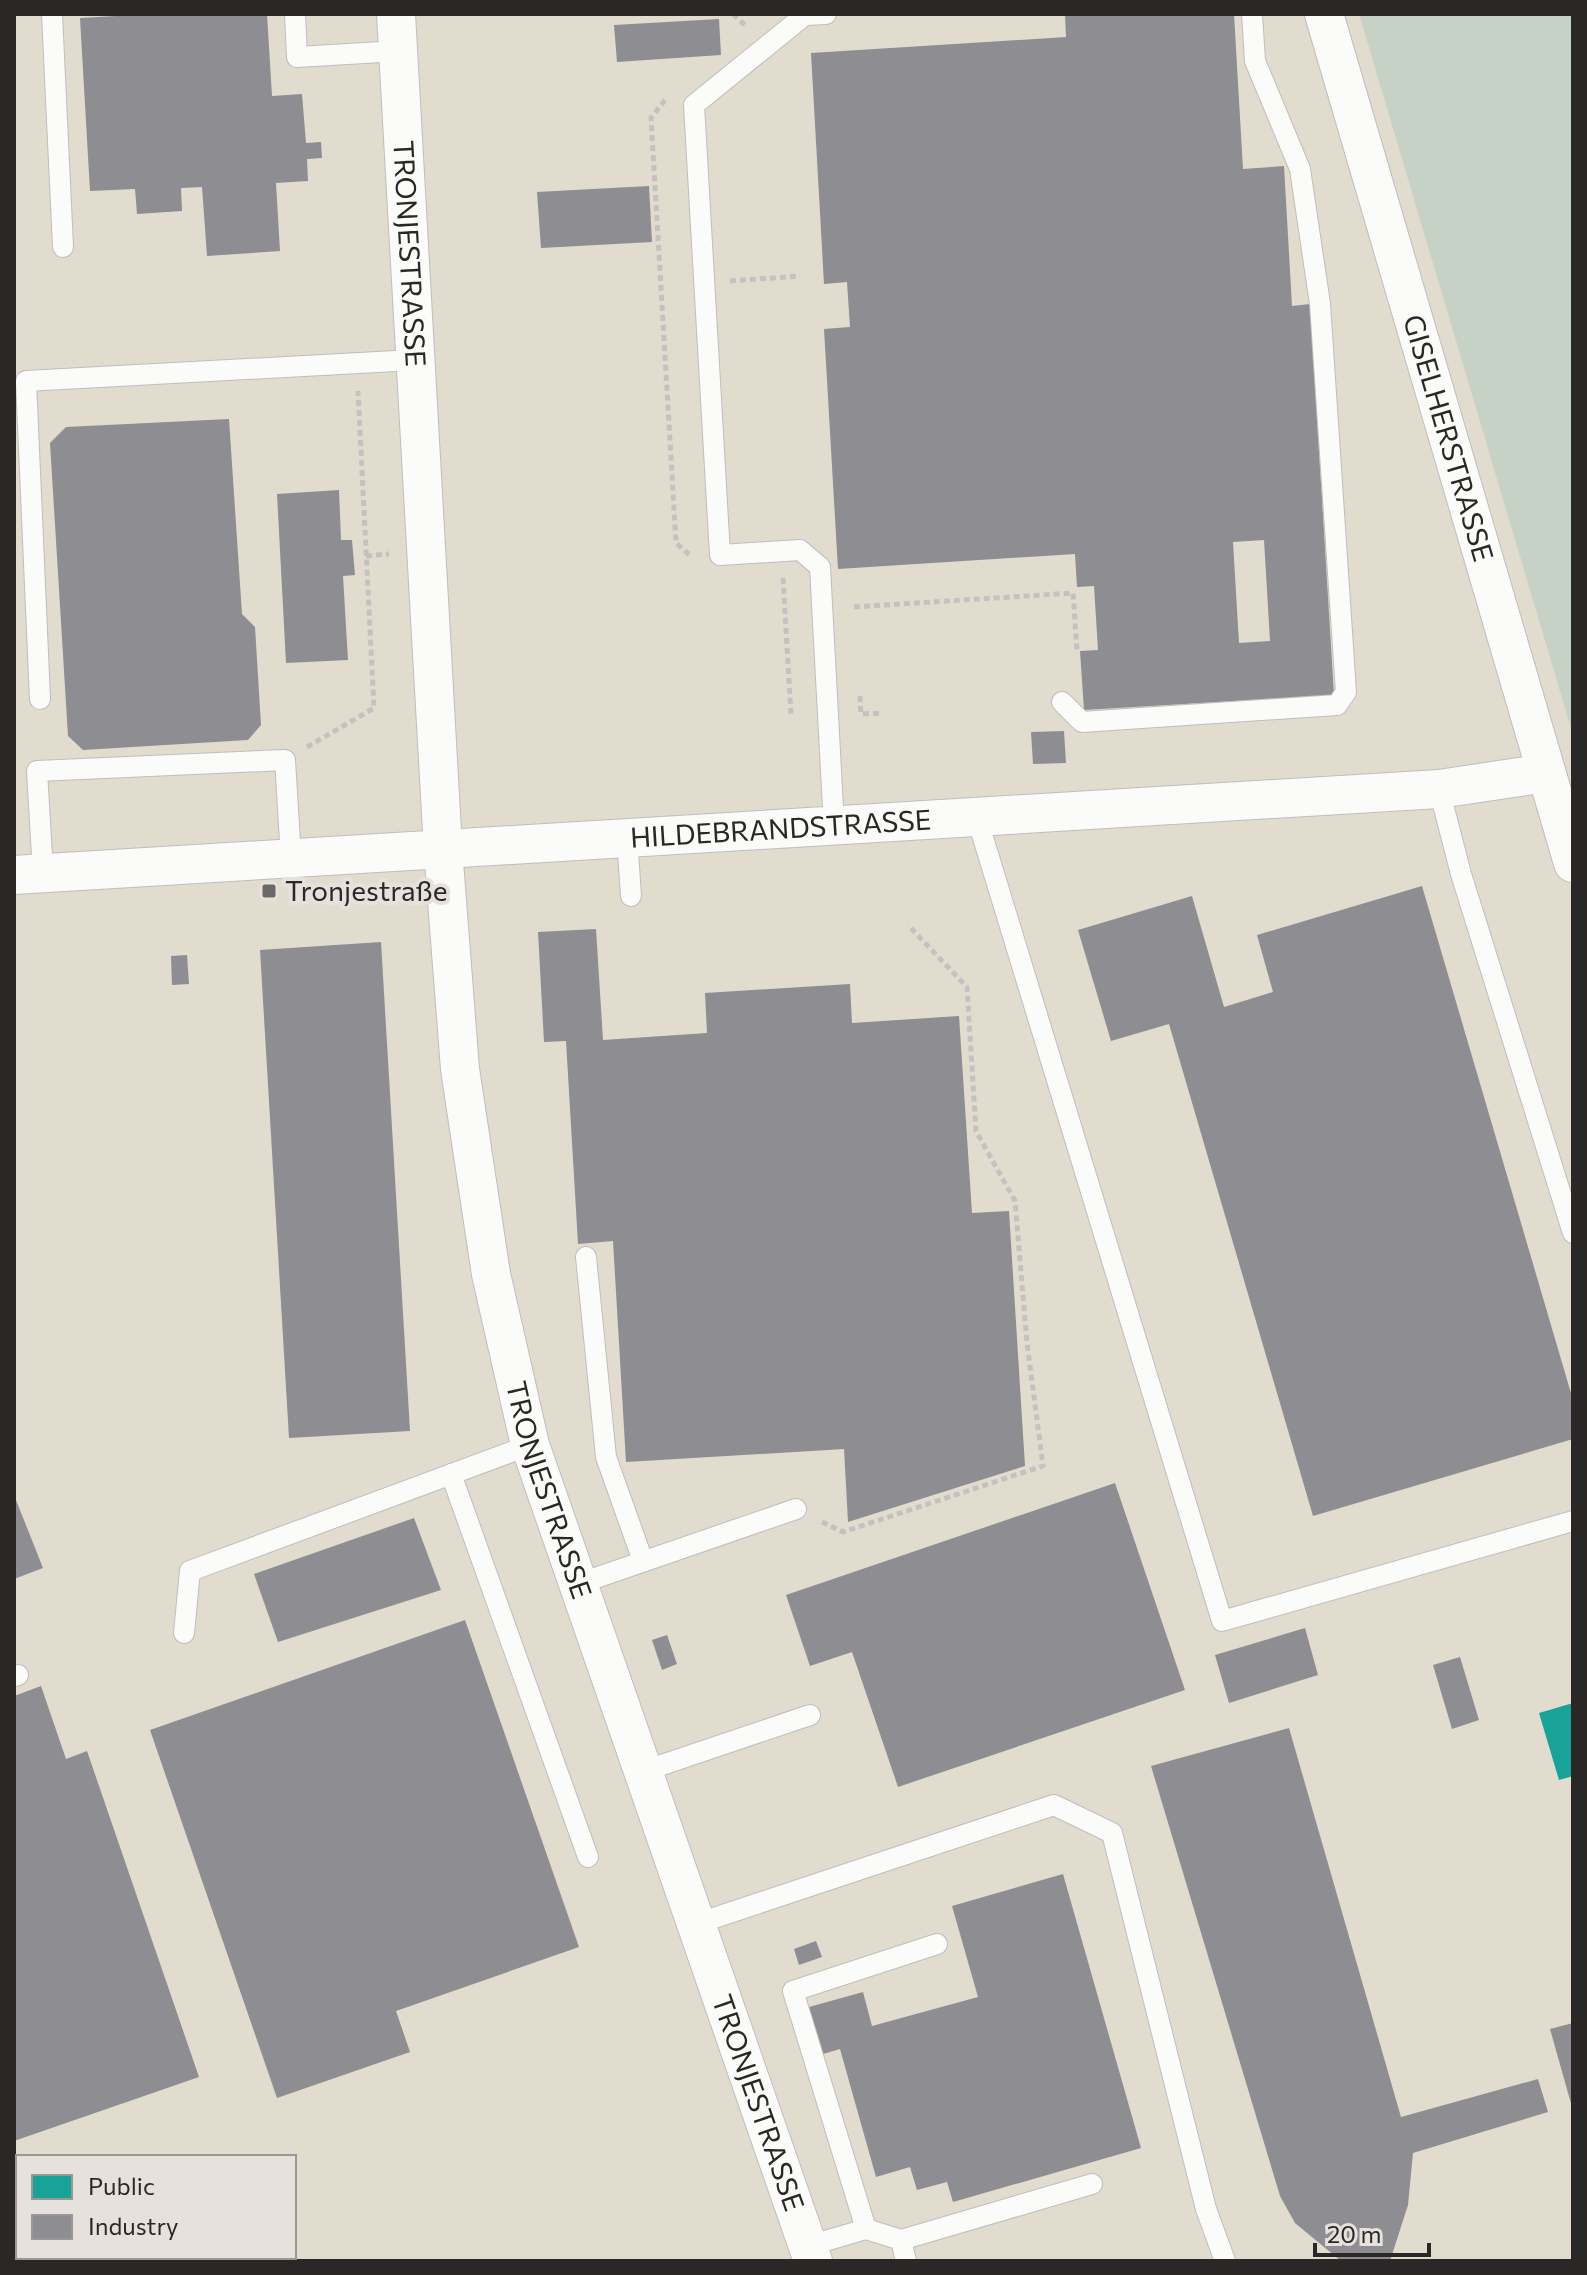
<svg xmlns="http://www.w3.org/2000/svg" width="1587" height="2275" font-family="Commissioner,sans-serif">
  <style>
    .industrial { fill: #e2dccf; fill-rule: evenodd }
    .green { fill: #c6d2c5 }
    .public { fill: #17a398 }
    .industry { fill: #8d8d92; fill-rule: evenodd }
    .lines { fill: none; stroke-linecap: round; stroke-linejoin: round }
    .lane-casing { stroke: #c0bebc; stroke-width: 22 }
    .street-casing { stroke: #c0bebc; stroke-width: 40 }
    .path { stroke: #c4c2c1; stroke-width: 5; stroke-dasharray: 6 4; stroke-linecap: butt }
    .lane { stroke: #fbfbfa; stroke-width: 20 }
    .street { stroke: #fbfbfa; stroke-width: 38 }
    .poi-dot { fill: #6b6967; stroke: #e7e1dd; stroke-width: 3 }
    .labels { text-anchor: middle; stroke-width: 8; stroke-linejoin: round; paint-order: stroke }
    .street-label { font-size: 28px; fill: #2a2826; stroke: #e7e1dd }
    .poi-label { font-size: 28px; fill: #2a2826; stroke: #e7e1dd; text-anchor: start }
  </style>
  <rect width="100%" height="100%" fill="#e5e2df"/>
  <path class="industrial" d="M14,14H1573V2261H14ZM18,2157H294V2257H18Z"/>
  <polygon class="green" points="1359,14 1573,14 1573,735"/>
  <polygon class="public" points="1573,1703 1573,1776 1559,1780 1539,1713"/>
  <g class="industry">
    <polygon points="151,14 267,14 272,96 302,94 306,143 321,142 322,158 307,159 308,181 276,183 280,251 207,256 202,187 181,188 182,211 137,214 135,189 90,191 80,18"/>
    <path d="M1065,14H1234L1243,169L1284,166L1292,306L1310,304L1334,695L1084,710L1080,651L1098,650L1094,586L1077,587L1075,554L838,569L824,329L850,327L847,282L824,284L811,53L1066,37ZM1264,540L1270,641L1239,643L1233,542Z"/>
    <polygon points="719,19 721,55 617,62 614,25"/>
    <polygon points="649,186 652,242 541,248 537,192"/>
    <polygon points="229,419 242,614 255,627 261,725 248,740 83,750 68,736 50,443 66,427"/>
    <polygon points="339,490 341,540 352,540 355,575 343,576 348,660 286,663 277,494"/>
    <polygon points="1064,731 1066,763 1033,764 1031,732"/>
    <polygon points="1422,886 1573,1400 1573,1439 1313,1516 1169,1024 1111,1041 1078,930 1192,896 1224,1007 1273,992 1257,935"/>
    <polygon points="596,929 603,1040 707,1033 705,993 850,984 852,1023 959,1016 972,1213 1009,1211 1025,1466 848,1522 844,1449 626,1462 613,1241 578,1244 566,1041 544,1042 538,932"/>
    <polygon points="381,942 410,1431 289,1438 260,950"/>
    <polygon points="187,955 189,984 172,985 171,956"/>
    <polygon points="1115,1483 1185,1690 898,1787 852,1652 810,1666 786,1595"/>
    <polygon points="14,1495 43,1568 14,1579"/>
    <polygon points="414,1518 441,1590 278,1642 254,1574"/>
    <polygon points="465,1620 579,1947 396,2011 410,2052 277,2098 150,1730"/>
    <polygon points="1305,1628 1318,1675 1229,1703 1215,1655"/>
    <polygon points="667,1635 677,1664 662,1670 652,1640"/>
    <polygon points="1460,1657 1479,1720 1452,1729 1433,1665"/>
    <polygon points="41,1686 66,1759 87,1751 199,2077 14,2141 14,1696"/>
    <polygon points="1289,1728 1401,2117 1538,2079 1548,2112 1413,2153 1408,2205 1390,2261 1341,2261 1295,2223 1280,2196 1151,1766"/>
    <polygon points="1063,1874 1141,2148 953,2202 947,2182 917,2190 910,2167 876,2177 840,2049 823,2054 809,2007 863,1992 872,2026 978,1997 952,1906"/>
    <polygon points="816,1941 822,1957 799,1965 794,1949"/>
    <polygon points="1573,2023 1573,2107 1572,2107 1550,2029"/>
    <polygon points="130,2257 257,2257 258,2261 120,2261"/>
  </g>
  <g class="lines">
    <g class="lane-casing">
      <g id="lane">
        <polyline points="52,14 63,247"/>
        <polyline points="295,14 297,57 398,51"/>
        <polyline points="826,14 805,15 694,105 720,555 800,550 820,567 834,826"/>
        <polyline points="40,699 26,381 414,360"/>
        <polyline points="1062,702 1082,722 1337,705 1346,692 1320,304 1300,169 1255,61 1252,14"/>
        <polyline points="1439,789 1461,874 1573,1233"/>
        <polyline points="977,818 1222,1621 1573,1521"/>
        <polyline points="627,837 631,896"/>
        <polyline points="43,873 37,771 285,760 291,858"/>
        <polyline points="586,1257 606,1457 643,1561"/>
        <polyline points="451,1474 588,1857"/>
        <polyline points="581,1583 796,1509"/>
        <polyline points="184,1633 190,1571 530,1445"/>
        <polyline points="14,1676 18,1675"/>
        <polyline points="644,1771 810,1715"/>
        <polyline points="696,1924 1054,1805 1112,1833 1206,2209 1225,2261"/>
        <polyline points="866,2229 793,1991 937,1944"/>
        <polyline points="901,2240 906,2261"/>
        <polyline points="808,2246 866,2229 901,2240 1092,2184"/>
      </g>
    </g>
    <g class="street-casing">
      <g id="street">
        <path id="s1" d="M396,14L443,849L460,1069L491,1274L530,1445L813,2261"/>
        <path id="s2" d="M1324,14L1573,863"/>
        <path id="s3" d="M14,875L1439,789L1546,773"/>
      </g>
    </g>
    <g class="path">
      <polyline points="733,14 747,27"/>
      <polyline points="665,100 651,118 676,543 692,557"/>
      <polyline points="730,281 800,276"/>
      <polyline points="366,556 389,554"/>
      <polyline points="783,578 791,714"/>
      <polyline points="854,607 1073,593 1077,650"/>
      <polyline points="860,696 861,714 882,713"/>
      <polyline points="307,747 374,708 358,391"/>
      <polyline points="822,1522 843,1532 1043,1466 1027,1343 1015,1201 976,1131 967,987 908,925"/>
    </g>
    <use href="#lane" class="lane"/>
    <use href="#street" class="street"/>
  </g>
  <rect class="poi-dot" x="261" y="883" width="16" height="16" rx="4"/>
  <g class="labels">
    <g class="street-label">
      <text dy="10" stroke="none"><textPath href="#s1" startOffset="240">TRONJESTRASSE</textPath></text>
      <text dy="10" stroke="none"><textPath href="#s2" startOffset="442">GISELHERSTRASSE</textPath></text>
      <text dy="10" stroke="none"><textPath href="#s3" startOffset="768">HILDEBRANDSTRASSE</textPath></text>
      <text dy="10" stroke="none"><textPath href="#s1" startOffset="1488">TRONJESTRASSE</textPath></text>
      <text dy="10" stroke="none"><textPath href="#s1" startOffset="2136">TRONJESTRASSE</textPath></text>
    </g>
    <g class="poi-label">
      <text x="285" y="901">Tronjestraße</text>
    </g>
  </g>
  <rect width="1587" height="2275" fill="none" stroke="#2a2826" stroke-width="32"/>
  <rect x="16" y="2155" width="280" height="104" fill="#e7e1dd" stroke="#9b9794" stroke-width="2"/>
  <rect x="32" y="2175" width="40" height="24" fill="#17a398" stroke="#9b9794" stroke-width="2"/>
  <text x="88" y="2195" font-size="24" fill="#2a2826">Public</text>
  <rect x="32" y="2215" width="40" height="24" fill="#8d8d92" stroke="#9b9794" stroke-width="2"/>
  <text x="88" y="2235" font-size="24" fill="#2a2826">Industry</text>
  <path d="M1315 2243v12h114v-12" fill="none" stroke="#2a2826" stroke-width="4"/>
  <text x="1327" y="2243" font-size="24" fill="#2a2826" stroke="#e7e1dd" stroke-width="6" paint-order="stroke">20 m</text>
</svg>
